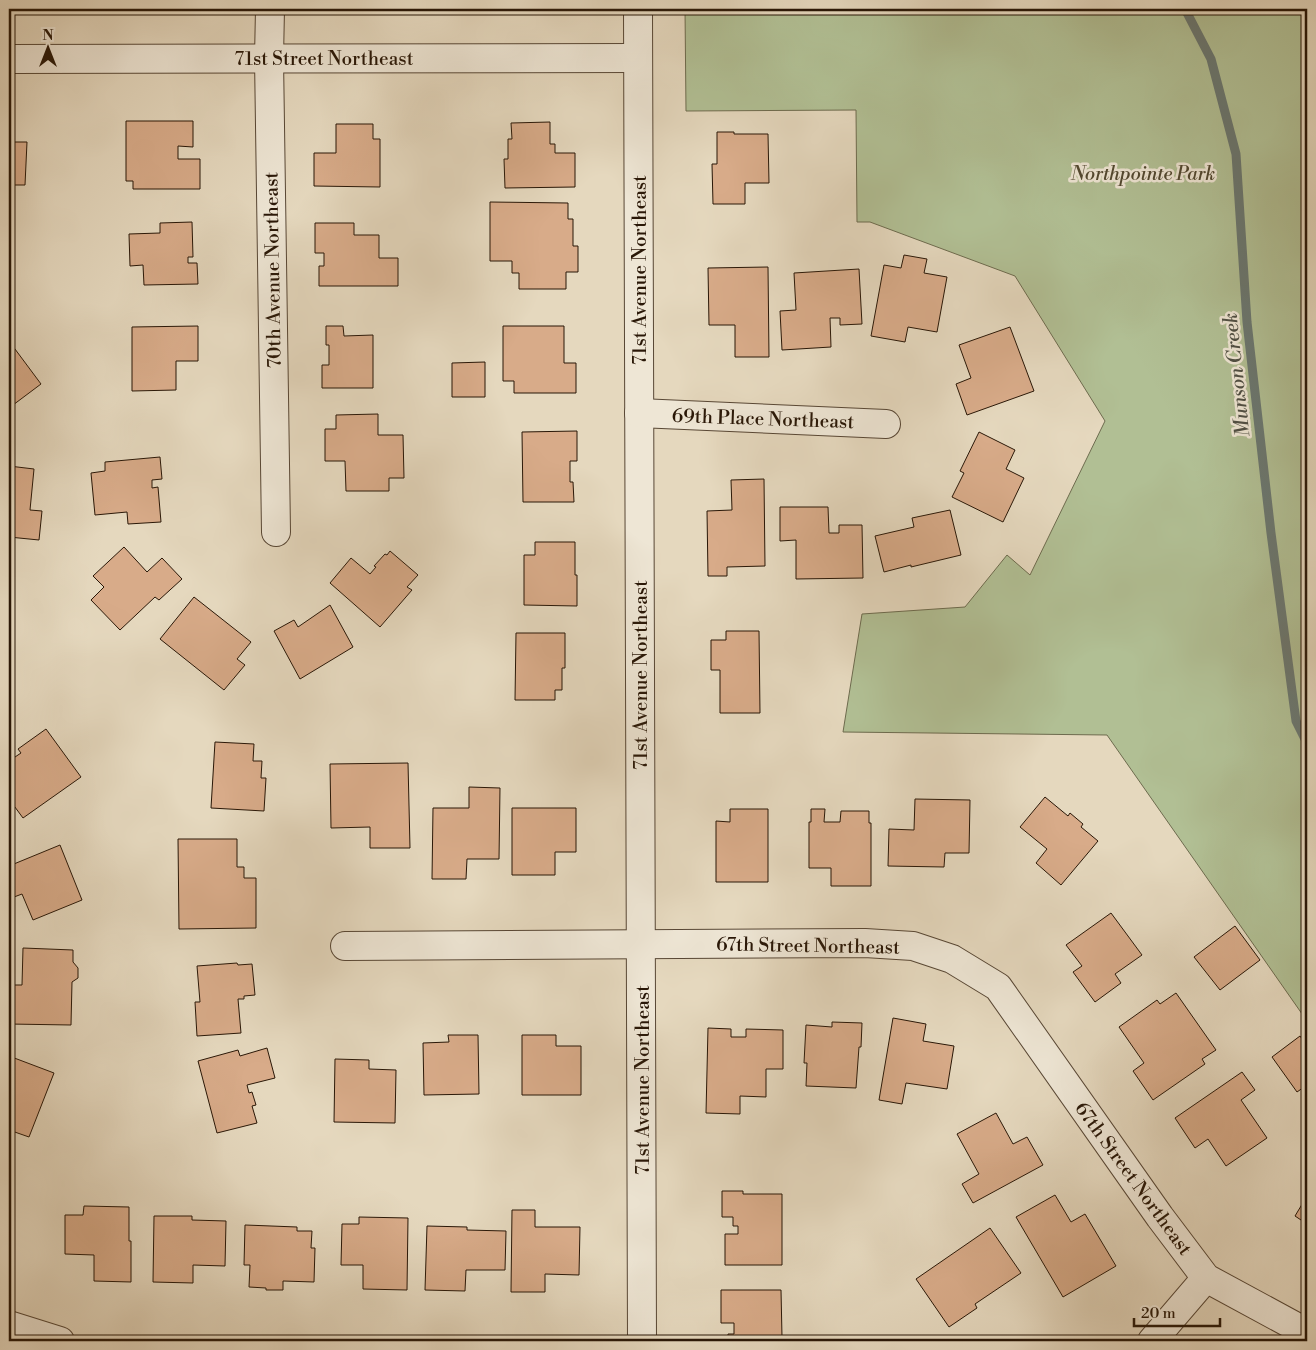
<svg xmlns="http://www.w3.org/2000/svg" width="1316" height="1350" font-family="'Libre Bodoni',serif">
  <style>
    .green { fill: #b1bf94; stroke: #6d6b4e }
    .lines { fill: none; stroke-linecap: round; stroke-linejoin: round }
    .stream { stroke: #6b7871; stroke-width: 9 }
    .building { fill: #d8ab89; stroke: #291707 }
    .street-casing { stroke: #584735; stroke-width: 30 }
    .street { stroke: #eee6d5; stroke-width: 28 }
    .labels { text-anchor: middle; stroke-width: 5; stroke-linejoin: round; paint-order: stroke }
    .street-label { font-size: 19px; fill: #291707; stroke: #eee6d5 }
    .park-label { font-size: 19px; font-style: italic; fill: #524931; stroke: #eee6d5 }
    .water-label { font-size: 20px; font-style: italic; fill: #505045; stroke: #eee6d5 }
  </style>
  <rect width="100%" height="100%" fill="#e5d8be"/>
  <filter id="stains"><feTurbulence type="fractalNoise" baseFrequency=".004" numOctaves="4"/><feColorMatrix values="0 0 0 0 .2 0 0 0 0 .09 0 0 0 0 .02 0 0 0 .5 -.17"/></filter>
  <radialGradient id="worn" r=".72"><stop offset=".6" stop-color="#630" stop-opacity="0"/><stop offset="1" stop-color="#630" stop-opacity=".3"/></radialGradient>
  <polygon class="green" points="685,9 1307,9 1307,1021 1107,735 843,732 862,614 965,607 1007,555 1030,575 1105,421 1015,276 870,222 857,222 856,110 686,111"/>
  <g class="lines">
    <polyline class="stream" points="1185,9 1211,59 1236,154 1247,322 1271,533 1296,721 1307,743"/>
  </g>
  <g class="building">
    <polygon points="126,121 193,121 193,147 178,146 178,159 200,159 200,189 133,189 133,181 126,181"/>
    <polygon points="550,122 550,144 555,144 555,153 575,153 575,187 505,188 504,159 508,159 508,139 512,139 511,123"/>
    <polygon points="336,124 373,124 373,139 380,139 380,187 314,186 314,153 336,153"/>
    <polygon points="717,132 734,132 734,134 768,134 769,183 745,183 745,204 713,204 712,164 717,164"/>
    <polygon points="9,142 27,142 25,185 9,185"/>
    <polygon points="490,202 568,203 568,219 573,219 573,246 578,246 578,272 566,272 566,289 519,289 519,273 512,273 512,261 490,261"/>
    <polygon points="192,222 193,257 188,257 188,263 197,263 198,284 144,285 143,265 130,266 129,234 160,233 160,223"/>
    <polygon points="315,223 354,223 354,235 379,235 379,258 398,258 398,286 319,286 319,266 324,266 324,253 315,253"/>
    <polygon points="904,255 927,259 924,273 947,277 937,332 908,327 905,342 871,336 884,265 901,268"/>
    <polygon points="768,267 769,357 735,357 735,325 709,325 708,268"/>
    <polygon points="859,269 862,324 840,325 840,318 830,318 831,347 782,350 780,311 796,310 794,273"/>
    <polygon points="198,326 198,361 176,361 176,390 132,391 132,327"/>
    <polygon points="326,326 343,326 344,336 373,335 373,388 322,388 322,365 329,365 329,345 326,345"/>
    <polygon points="503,326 564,326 564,363 576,363 576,393 514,393 514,381 503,381"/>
    <polygon points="1010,327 1034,391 967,415 956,384 971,378 959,345"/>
    <polygon points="9,341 41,384 9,408"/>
    <polygon points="485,362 485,397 452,397 452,363"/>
    <polygon points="378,414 378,435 403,435 404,478 389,478 389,491 346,491 345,461 325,461 325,429 336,429 336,415"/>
    <polygon points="577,431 577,461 570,461 570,482 573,482 574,502 523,502 522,432"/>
    <polygon points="979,432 1015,450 1006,469 1024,478 1003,522 952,497 964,473 960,471"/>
    <polygon points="160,457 162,479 152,480 152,488 158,487 161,522 128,524 127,512 95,515 91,473 105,471 105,462"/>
    <polygon points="9,466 34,469 30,510 42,511 39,540 9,537"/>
    <polygon points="764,479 765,566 727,567 727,576 708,576 707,511 732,510 731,480"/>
    <polygon points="780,507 828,507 829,533 839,533 839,525 862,525 863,578 796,579 796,540 780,541"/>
    <polygon points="950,510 961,555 911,567 911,565 884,572 875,536 914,527 912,518"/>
    <polygon points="535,542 575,542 575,575 577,575 577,606 524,605 524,555 535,555"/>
    <polygon points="124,547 147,572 162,558 182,579 159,600 155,597 120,630 91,600 104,587 93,576"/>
    <polygon points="390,551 418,575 407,587 412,590 380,627 330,583 351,558 370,574 376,567 374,566 385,554 387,555"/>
    <polygon points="194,597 251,642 237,659 245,665 224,690 160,639"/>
    <polygon points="330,605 353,647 300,679 274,631 294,620 298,627"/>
    <polygon points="726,631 759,631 760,713 720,713 720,670 711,670 711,640 726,640"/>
    <polygon points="516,633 565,633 565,668 562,668 562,690 555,690 555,700 515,700"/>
    <polygon points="46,729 81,777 23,818 9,799 9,761 21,753 18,749"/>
    <polygon points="215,742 254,744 253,761 262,761 261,778 266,778 264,811 211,808"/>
    <polygon points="408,763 410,848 370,848 370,827 331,828 330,764"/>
    <polygon points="469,787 500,788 499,859 467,859 466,879 432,879 433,808 469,808"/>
    <polygon points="1045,797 1068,816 1070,813 1083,824 1081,827 1098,841 1061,885 1036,863 1047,849 1020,827"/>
    <polygon points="915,799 970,800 969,853 945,853 944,867 888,866 889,829 914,830"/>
    <polygon points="512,808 576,808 576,852 555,852 555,875 512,875"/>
    <polygon points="730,809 768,809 768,882 716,882 716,821 730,822"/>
    <polygon points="811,809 825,809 824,822 840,822 841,811 869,811 869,823 871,823 871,886 831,886 831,868 809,868 809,822 811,822"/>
    <polygon points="178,839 237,839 237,867 244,867 244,878 256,878 256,928 179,929"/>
    <polygon points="60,845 82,900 33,920 22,894 14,897 9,885 9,866"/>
    <polygon points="1111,913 1142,955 1115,974 1121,983 1095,1002 1073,972 1082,966 1066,945"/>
    <polygon points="1235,926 1260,960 1220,990 1194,957"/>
    <polygon points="23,948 73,950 73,962 78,968 78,978 72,982 71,1025 9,1024 9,985 22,985"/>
    <polygon points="237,963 238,965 252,964 255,995 244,996 244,999 238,999 241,1033 197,1036 195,1002 200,1002 197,966"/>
    <polygon points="1176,993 1216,1050 1202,1059 1205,1064 1153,1100 1133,1071 1144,1063 1119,1027 1157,1000 1160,1004"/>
    <polygon points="893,1018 926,1024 923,1041 954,1046 947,1089 906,1083 902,1104 879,1100"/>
    <polygon points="832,1022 862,1023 861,1047 859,1047 856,1088 806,1086 807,1063 804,1063 806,1025 832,1027"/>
    <polygon points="708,1028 731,1029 731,1037 746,1037 746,1029 783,1030 783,1069 766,1069 766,1097 740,1096 740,1114 706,1113"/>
    <polygon points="448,1035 478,1035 479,1094 424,1095 423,1043 449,1042"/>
    <polygon points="522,1035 556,1035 556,1046 581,1046 581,1095 522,1095"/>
    <polygon points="1300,1036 1307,1046 1307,1085 1297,1092 1272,1057"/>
    <polygon points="267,1048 275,1078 247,1085 249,1093 252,1092 256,1105 252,1106 257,1123 217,1133 198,1061 238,1050 240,1056"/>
    <polygon points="9,1056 54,1073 29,1137 9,1130"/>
    <polygon points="335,1059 369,1060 369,1069 396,1070 395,1123 334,1122"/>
    <polygon points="1242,1072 1255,1090 1241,1100 1267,1138 1226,1166 1208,1139 1195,1148 1175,1118"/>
    <polygon points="996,1113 1013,1144 1027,1137 1043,1165 973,1203 962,1184 979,1174 957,1134"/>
    <polygon points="722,1191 743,1191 743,1194 782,1194 782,1265 725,1265 725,1234 738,1234 738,1226 733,1226 733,1217 722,1217"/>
    <polygon points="1055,1195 1071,1222 1085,1214 1116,1266 1063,1297 1016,1217"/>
    <polygon points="1307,1196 1307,1224 1295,1216"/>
    <polygon points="84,1206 129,1207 129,1241 131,1241 131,1282 94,1281 94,1255 65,1254 65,1215 83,1215"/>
    <polygon points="512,1210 535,1210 535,1227 580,1227 579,1275 545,1274 545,1292 511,1292"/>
    <polygon points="154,1216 192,1216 192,1220 226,1221 225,1266 193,1265 193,1283 153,1282"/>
    <polygon points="359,1217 408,1218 407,1290 363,1289 363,1265 341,1265 342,1224 359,1224"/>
    <polygon points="245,1225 297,1227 297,1231 312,1231 311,1248 315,1248 314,1282 283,1281 283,1290 266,1290 266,1288 249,1287 250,1265 244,1265"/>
    <polygon points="427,1226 467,1227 467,1230 506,1231 505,1270 466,1270 465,1291 425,1290"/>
    <polygon points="990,1228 1021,1273 975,1304 977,1308 949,1327 916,1279"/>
    <polygon points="721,1290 781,1290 782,1337 785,1337 785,1341 728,1341 728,1334 734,1334 734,1323 721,1323"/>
  </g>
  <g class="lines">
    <g class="street-casing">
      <g id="street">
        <polyline points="270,9 269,58 276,532"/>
        <polyline points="638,9 642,1341"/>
        <polyline points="9,59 638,58"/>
        <polyline points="639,413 886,424"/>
        <polyline points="345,946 865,943 913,946 952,959 998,987 1160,1217 1206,1278 1302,1330 1307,1331"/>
        <polyline points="9,1325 60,1341"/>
        <polyline points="1152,1341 1206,1278"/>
      </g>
    </g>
    <use href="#street" class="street"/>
  </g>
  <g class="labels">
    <g class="street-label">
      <text x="324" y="65">71st Street Northeast</text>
      <text transform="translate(272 270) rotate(-91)" y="7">70th Avenue Northeast</text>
      <text transform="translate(639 270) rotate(-90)" y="7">71st Avenue Northeast</text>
      <text transform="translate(763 418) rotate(2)" y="7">69th Place Northeast</text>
      <text transform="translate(640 675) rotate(-90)" y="7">71st Avenue Northeast</text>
      <text transform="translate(808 945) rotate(1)" y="7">67th Street Northeast</text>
      <text transform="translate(642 1080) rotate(-90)" y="7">71st Avenue Northeast</text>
      <text transform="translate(1134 1178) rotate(54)" y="7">67th Street Northeast</text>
    </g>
    <g class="park-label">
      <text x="1143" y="180">Northpointe Park</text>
    </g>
    <g class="water-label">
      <text transform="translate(1236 375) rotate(-96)" y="7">Munson Creek</text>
    </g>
  </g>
  <rect width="1316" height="1350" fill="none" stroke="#e5d8be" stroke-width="30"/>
  <rect x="10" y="10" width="1296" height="1330" fill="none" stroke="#291707" stroke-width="2.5"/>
  <rect x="15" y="15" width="1286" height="1320" fill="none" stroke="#291707"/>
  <g transform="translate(48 48)" stroke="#eee6d5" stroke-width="4" paint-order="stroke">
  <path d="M0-4L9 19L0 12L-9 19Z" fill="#291707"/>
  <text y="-8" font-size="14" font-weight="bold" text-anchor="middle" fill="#291707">N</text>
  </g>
  <path d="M1134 1318v8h86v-8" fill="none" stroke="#291707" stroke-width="2.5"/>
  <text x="1141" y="1318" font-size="15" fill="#291707" stroke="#eee6d5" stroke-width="4" paint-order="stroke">20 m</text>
  <rect width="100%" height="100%" filter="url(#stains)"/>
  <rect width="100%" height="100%" fill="url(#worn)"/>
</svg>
